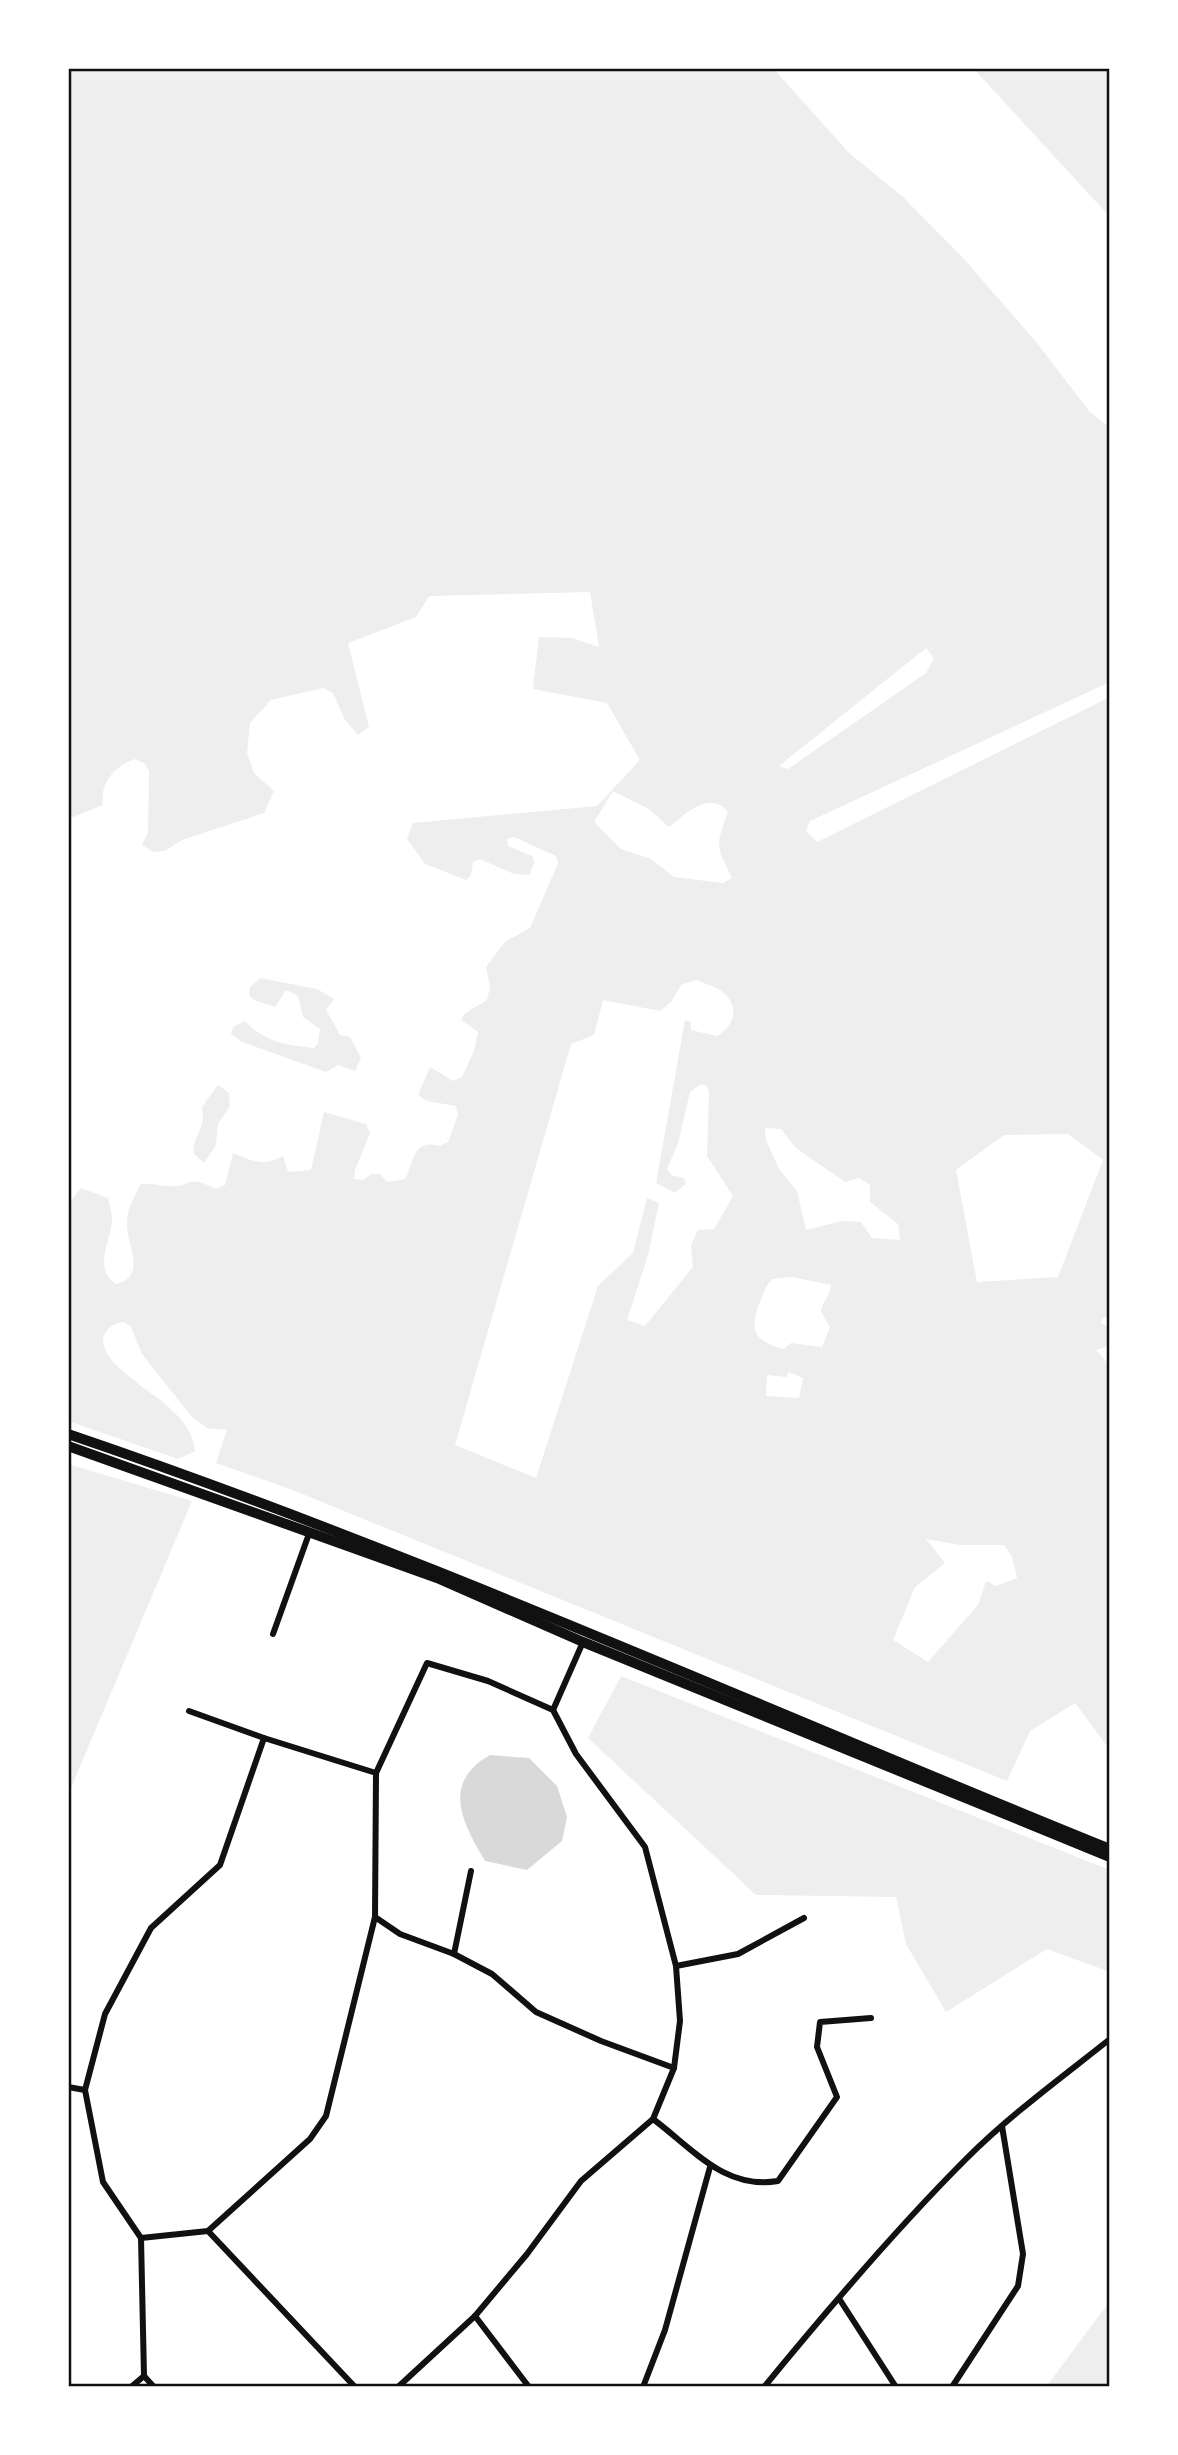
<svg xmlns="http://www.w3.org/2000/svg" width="1178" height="2455" font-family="'Nunito Sans',sans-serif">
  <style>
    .green { fill: #eee; fill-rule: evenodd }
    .water { fill: #d9d9d9 }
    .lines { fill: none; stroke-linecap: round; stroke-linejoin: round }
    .minor { stroke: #111; stroke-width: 6 }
    .primary { stroke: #111; stroke-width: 10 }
    .neatline { fill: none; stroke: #111; stroke-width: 2.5 }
  </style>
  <rect width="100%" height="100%" fill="#fff"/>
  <g class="green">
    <path d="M68,68H773L849,153L903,197L964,259L1037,343L1089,411L1110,428V682L810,821L806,831L817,842L1110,697V1317L1103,1318L1101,1323L1110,1327V1346L1096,1350L1110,1366V1750L1075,1703L1030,1731L1007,1781L290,1489L216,1463L227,1430L207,1428L192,1417L142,1354L131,1327L124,1322C115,1323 111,1325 106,1332C89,1355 149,1390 163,1402C178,1415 194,1431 195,1451L178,1459L68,1421V1205L81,1188L108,1198C110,1206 112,1214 112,1221C110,1243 93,1269 116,1284C149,1276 125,1243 127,1221C128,1207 135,1195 141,1184C151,1183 159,1186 169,1186C194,1188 183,1173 216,1189L225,1185L233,1153C252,1161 264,1167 283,1156L288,1172L311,1170L324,1112L366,1124L370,1133L355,1170L354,1179L363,1180L371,1174H380L387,1182L405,1179C414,1162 413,1138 439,1146L448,1142L458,1115L456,1106L427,1101L418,1095L430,1067L453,1081L462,1077L474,1051L478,1032L461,1020L464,1014L487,1000L490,987L486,967L505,942L530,928L558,863L556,856L514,837L507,839L508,846L532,856L535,862L529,875L514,874L480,859L473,862L471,876L466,880L425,864L407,839L413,823L597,806L640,760L607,703L533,689L539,637L572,638L599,647L590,592L429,596L416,617L348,643L369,727L358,735L345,720L333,693L323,688L271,700L250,723L247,753L254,773L274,791L264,813L182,840L165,851L153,852L142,845L148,832L149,771L144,763L135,759C114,767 100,782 103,805L68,819ZM926,648L934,658L926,673L788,769L779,766ZM613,791L649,809L669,827C685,814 710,789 728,812C715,848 716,844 732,878L723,883L674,877L651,859L621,849L594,822ZM697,980C705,984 718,987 724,993C740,1008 734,1026 717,1036L691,1030V1022L685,1020L656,1183L675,1193L686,1184L684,1178L671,1175L667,1169L678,1143L690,1092L701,1084L707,1086L709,1093L707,1156L733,1196L714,1229L698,1230L691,1245L693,1267L645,1326L627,1320L648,1255L659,1203L647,1198L633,1253L598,1286L536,1478L455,1445L571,1044L594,1035L603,1000L660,1011L671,1002L682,984ZM765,1128L781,1129L796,1148L845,1182L859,1178L870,1185V1202L898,1224L900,1240L872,1238L861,1222L842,1221L806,1230L797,1191L779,1169L766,1140ZM1068,1134L1103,1160L1058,1277L977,1282L956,1170L1004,1135ZM792,1277L831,1285C830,1296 823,1301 821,1311L830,1327L822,1347L791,1343L784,1349C755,1341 749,1332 759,1304C763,1295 765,1286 772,1279ZM789,1372L803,1378L799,1398L766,1396L767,1375L786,1377ZM926,1539L960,1545H1004L1012,1557L1017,1578L996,1586L986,1581L978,1605L928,1662L893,1640L915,1587L945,1563Z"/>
    <polygon points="973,68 1110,68 1110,217"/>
    <path d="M260,978L317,989L334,999L326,1010L340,1035L350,1037L361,1058L355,1071L338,1065L326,1072L242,1042L231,1034L233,1027L245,1021C264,1042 287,1045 314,1048L318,1043L320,1029L303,1017L298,996L286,990L275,1007L254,1000L249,995L250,987Z"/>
    <polygon points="218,1085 229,1093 230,1106 218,1124 216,1145 204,1163 194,1154 193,1147 203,1121 202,1107"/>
    <polygon points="68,1464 192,1501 68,1795"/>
    <polygon points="621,1676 1110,1870 1110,1972 1047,1949 946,2012 906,1944 896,1897 756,1895 588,1738"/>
    <polygon points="1110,2301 1110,2387 1046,2387"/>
  </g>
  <path class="water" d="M490,1755L529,1758L557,1786L567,1817L562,1841L527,1870L485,1861C462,1822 441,1783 490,1755Z"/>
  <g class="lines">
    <g class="minor">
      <polyline points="273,1634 310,1531"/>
      <polyline points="553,1710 583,1642"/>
      <polyline points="376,1773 427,1663 488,1681 553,1710 576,1754 645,1847 676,1966 680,2021 674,2068 653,2119 581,2181 527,2254 475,2316 398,2387"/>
      <polyline points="375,1917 400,1934 454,1954 492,1974 536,2012 601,2041 674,2068"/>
      <polyline points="454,1954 471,1871"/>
      <polyline points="676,1966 738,1954 804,1918"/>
      <polyline points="68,2087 85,2090"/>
      <path d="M653,2119C692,2148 724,2190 778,2181L837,2097L817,2047L820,2022L871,2018"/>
      <polyline points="208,2231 355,2387"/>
      <polyline points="141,2238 208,2231 310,2139 326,2116 375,1917 376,1773 264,1738"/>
      <polyline points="840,2300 896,2387"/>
      <polyline points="475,2316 529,2387"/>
      <polyline points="131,2387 144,2376"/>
      <polyline points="154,2387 144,2376 141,2238 103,2182 85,2090 105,2014 151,1928 220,1865 264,1738 189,1711"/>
      <polyline points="643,2387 665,2330 710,2167"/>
      <path d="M764,2387C828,2309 895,2230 966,2159C1010,2115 1061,2078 1110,2039"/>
      <polyline points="952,2387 1018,2286 1023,2254 1002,2126"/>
    </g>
    <g class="primary">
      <path d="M68,1434C422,1554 763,1709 1110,1849"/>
      <polyline points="68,1446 437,1578 583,1642 1110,1857"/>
    </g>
  </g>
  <rect width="1178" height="2455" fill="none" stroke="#ffffff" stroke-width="140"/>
  <rect x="70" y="70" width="1038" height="2315" class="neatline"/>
</svg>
